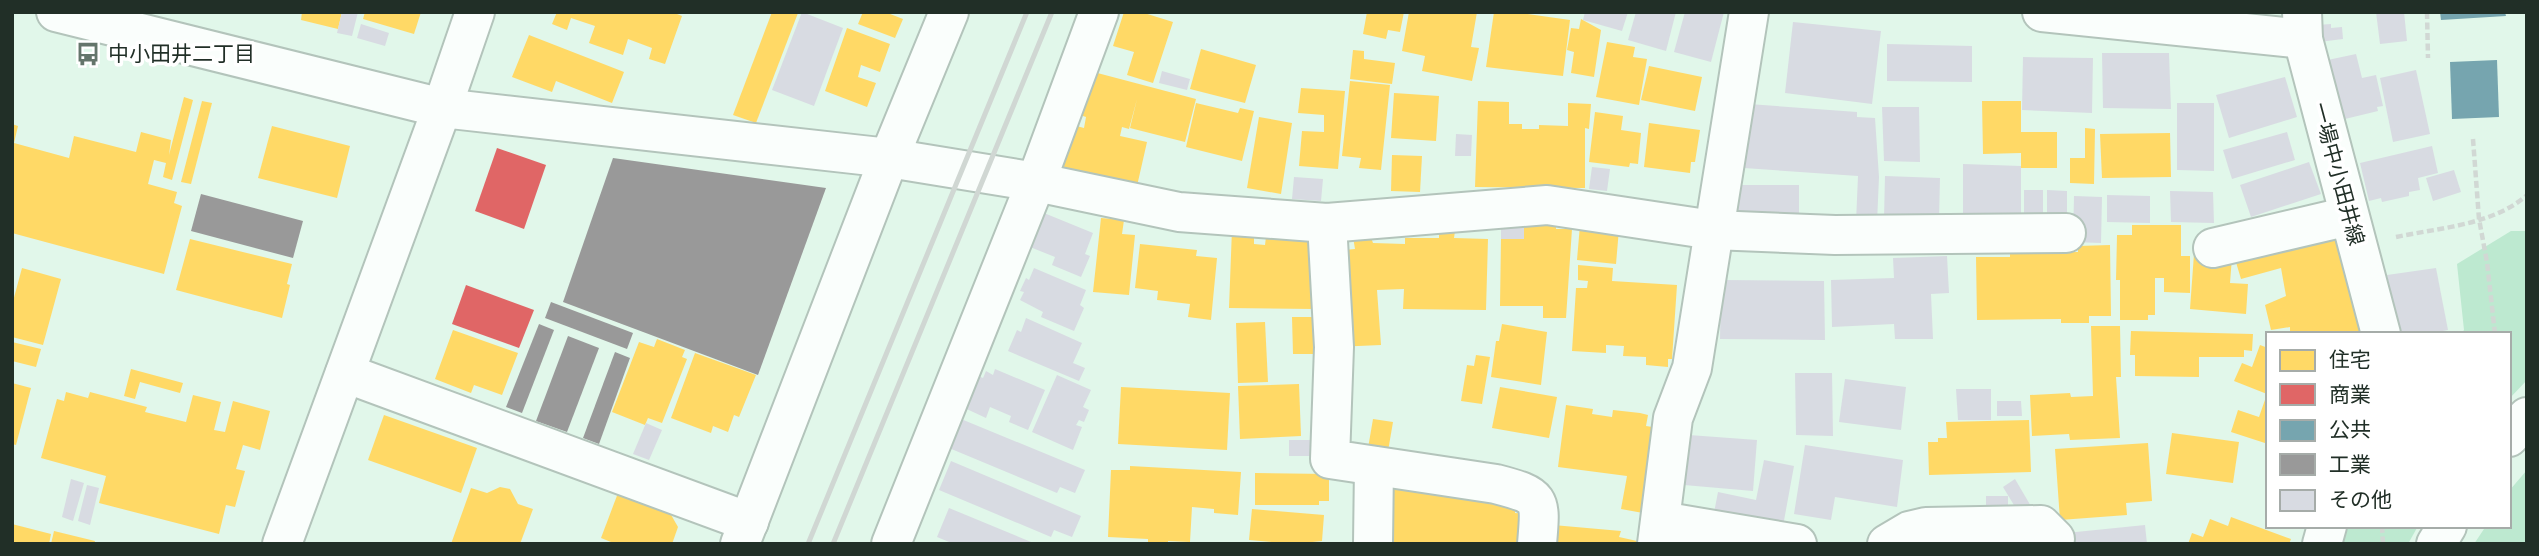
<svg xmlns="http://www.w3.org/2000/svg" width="2539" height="556" font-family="'Roboto Serif','Noto Sans JP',serif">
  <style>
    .green { fill: #bde9d0 }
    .homes { fill: #ffd966 }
    .shops { fill: #e06666 }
    .public { fill: #76a5af }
    .industry { fill: #999 }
    .building { fill: #d8dbe2 }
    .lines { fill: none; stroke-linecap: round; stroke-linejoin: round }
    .street-casing { stroke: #b3c4bb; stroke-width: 42 }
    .secondary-casing { stroke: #b3c4bb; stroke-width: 42 }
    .path { stroke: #d1d8d4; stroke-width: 4.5; stroke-dasharray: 7 3.5; stroke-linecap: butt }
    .street { stroke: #fafefc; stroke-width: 38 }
    .secondary { stroke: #fafefc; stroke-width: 38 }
    .rail { stroke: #d0d7d3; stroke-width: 5 }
    .labels { text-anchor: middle; stroke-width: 7; stroke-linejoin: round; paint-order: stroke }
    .poi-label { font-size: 21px; fill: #212f27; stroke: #fff; text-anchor: start }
    .street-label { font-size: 21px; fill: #212f27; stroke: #fff }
  </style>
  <rect width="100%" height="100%" fill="#e1f7ea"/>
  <g class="green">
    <polygon points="2511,231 2527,231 2527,380 2509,399 2509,334 2461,334 2464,330 2457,264"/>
    <polygon points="2527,470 2527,544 2474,544 2486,526 2509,526 2509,491"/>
    <polygon points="2348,526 2418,526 2408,544 2343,544"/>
  </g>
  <g class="homes">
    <polygon points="302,12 342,12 338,29 301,20"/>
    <polygon points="365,12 421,12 414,34 363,19"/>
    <polygon points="557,12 672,12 682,16 665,64 649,59 652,48 628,39 623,55 589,43 595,26 571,18 567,30 552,24"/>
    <polygon points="772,12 798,13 756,123 733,115"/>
    <polygon points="863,12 885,12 903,19 895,38 858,24"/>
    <polygon points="1124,12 1141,12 1173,22 1153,83 1127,75 1134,52 1113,46"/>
    <polygon points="1367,12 1404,12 1400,32 1388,30 1386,39 1363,34"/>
    <polygon points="1409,12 1477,12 1471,47 1479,48 1472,81 1422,71 1425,56 1402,51"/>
    <polygon points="1494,12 1514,12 1570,20 1563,76 1486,67"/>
    <polygon points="1581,19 1601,30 1594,77 1571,73 1574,52 1567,50 1571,28 1579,29"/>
    <polygon points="847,28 890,44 880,72 861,65 858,77 876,83 867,107 825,91"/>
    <polygon points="529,35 624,72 612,103 556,81 552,92 512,77"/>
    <polygon points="1607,42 1635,47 1633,57 1647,59 1639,105 1596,97"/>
    <polygon points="1201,49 1256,65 1245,103 1190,89"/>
    <polygon points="1353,50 1364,51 1364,59 1395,63 1392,84 1350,79"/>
    <polygon points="1649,66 1702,77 1695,111 1641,100"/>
    <polygon points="1086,70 1196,99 1185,142 1130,128 1137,99 1129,129 1122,127 1120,136 1147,142 1137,186 1059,168 1069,124 1084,128 1086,117 1080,115"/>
    <polygon points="1350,81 1390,85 1381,170 1359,168 1361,158 1342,156"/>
    <polygon points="1301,88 1345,91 1338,169 1299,166 1302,131 1324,132 1324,115 1298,113"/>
    <polygon points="1394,93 1439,96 1436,141 1391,138"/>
    <polygon points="184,97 193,100 172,180 163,177 166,163 154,160 148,184 177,192 174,203 182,206 164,274 12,233 12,124 18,126 14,143 69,158 74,136 136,152 141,132 171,140 169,155"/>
    <polygon points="202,101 212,103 191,184 181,182"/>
    <polygon points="1478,101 1509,102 1509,124 1522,124 1522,129 1539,129 1539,125 1568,126 1568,103 1591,104 1589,129 1585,128 1585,188 1475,187"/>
    <polygon points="1982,101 2021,101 2021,132 2057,132 2057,168 2021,168 2021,153 1983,154"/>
    <polygon points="1196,103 1238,113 1240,108 1254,111 1242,161 1186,147"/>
    <polygon points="1595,112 1623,116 1621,130 1641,133 1638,164 1630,163 1629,167 1589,162"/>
    <polygon points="1259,117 1292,123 1281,194 1247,188"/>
    <polygon points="1649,123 1700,130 1695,162 1691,162 1690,173 1644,167"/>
    <polygon points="272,126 350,146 337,198 258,178"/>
    <polygon points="2085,128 2095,129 2094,184 2070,183 2070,158 2085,158"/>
    <polygon points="2170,133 2171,177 2102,178 2100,134"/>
    <polygon points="1392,155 1422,156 1420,192 1391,191"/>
    <polygon points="1101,218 1124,220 1122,234 1135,235 1129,295 1093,292"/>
    <polygon points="2336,221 2363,334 2290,334 2290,327 2271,330 2265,305 2286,296 2281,268 2241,279 2232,249"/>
    <polygon points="1524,222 1556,223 1556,229 1572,229 1566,318 1543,318 1543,306 1500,306 1501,239 1524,239"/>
    <polygon points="1580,225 1619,229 1616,264 1577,260"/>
    <polygon points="2132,225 2181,225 2181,256 2190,256 2190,293 2164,292 2164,278 2155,278 2155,315 2148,315 2148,320 2120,320 2120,280 2116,280 2117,235 2132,235"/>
    <polygon points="1232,229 1254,229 1254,244 1265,245 1267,229 1311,239 1314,309 1229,308"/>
    <polygon points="1439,231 1455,231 1454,238 1488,239 1486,310 1403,309 1404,289 1377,290 1381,345 1335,347 1334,251 1355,249 1353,237 1370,235 1373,243 1405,244 1405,238 1439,238"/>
    <polygon points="190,239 292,264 287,284 290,285 282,318 176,290"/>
    <polygon points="1140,244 1197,250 1196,256 1217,258 1211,320 1188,317 1190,304 1157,300 1158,291 1135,288"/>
    <polygon points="2110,245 2111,316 2089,316 2089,323 2061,323 2061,319 1977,320 1976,257 2010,257 2010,253 2078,252 2078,246"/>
    <polygon points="2194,254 2232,257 2230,283 2248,284 2246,314 2190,309"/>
    <polygon points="1578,265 1613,268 1612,281 1677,285 1672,359 1668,359 1668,367 1646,365 1646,357 1623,356 1624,346 1606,345 1606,353 1572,351 1576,288 1587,288 1588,281 1578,280"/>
    <polygon points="22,268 61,279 43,345 12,337 12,305"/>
    <polygon points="1292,317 1313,317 1313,354 1293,354"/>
    <polygon points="1265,322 1268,382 1238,383 1236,323"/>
    <polygon points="1502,324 1547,332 1541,385 1491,377 1496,341 1499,341"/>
    <polygon points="2091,326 2120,326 2121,377 2116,377 2120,438 2070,440 2069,434 2032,436 2030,395 2070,393 2071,397 2093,396"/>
    <polygon points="453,330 518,353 502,395 474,385 471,393 435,379"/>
    <polygon points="2131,331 2253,334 2252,351 2244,350 2244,357 2199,357 2199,377 2135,376 2135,355 2130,355"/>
    <polygon points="657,339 685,350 682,357 687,359 662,423 648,418 645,425 612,412 639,342 654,347"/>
    <polygon points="12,342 41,349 36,367 12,361"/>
    <polygon points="2260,345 2268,348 2268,444 2231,432 2238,410 2259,417 2267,394 2234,381 2242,363 2252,367"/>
    <polygon points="695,353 756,375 739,417 734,415 728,432 713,426 711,433 671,418"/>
    <polygon points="1476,355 1490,357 1482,404 1461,401 1467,365 1474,366"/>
    <polygon points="131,369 183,383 180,393 140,382 135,399 124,396"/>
    <polygon points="12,383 31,388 16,445 12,444"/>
    <polygon points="1299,384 1301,436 1240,439 1238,386"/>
    <polygon points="1121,387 1230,393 1227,450 1118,444"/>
    <polygon points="1500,387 1557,397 1549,438 1492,428"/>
    <polygon points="66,392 88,398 90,392 147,407 145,412 186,422 193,395 221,402 214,430 225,432 233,401 270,411 260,450 243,445 236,469 245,471 235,507 226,505 219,534 99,503 106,476 41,458 57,399 64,401"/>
    <polygon points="1566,405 1593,409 1592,414 1612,417 1613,410 1640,413 1648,415 1646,426 1659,428 1643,513 1621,509 1627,476 1558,467"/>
    <polygon points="384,415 477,448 461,493 368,460"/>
    <polygon points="1373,419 1393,422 1387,457 1367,454"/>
    <polygon points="2029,420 2031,472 1929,475 1928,442 1938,442 1938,438 1947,438 1946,422"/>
    <polygon points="2172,433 2239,442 2233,483 2166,474"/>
    <polygon points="2148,443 2152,501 2126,503 2127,515 2060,520 2055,449"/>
    <polygon points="1130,466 1241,472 1238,515 1214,513 1214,509 1192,507 1190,542 1168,541 1168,544 1148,544 1148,539 1108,537 1111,470 1130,470"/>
    <polygon points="1255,473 1329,474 1329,501 1319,501 1319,505 1255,505"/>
    <polygon points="1390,482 1516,499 1515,513 1527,514 1525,544 1386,544"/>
    <polygon points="500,487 510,489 518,504 533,509 520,544 451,544 471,488 487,493"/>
    <polygon points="618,493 670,513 678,527 672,544 616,544 601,538"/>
    <polygon points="1252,509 1324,515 1322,541 1293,544 1249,540"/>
    <polygon points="2231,517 2291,539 2289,544 2188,544 2192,533 2203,537 2210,519 2228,526"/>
    <polygon points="12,524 51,534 49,544 12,544"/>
    <polygon points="1553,525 1621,531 1619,537 1637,541 1637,544 1551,544"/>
    <polygon points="54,531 95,541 94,544 51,544"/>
  </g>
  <g class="shops">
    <polygon points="497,148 546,165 524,229 475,211"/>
    <polygon points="466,285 534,310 519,348 452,324"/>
  </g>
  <g class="public">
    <polygon points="2440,12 2505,12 2506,16 2441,20"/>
    <polygon points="2497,60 2499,117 2452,119 2450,62"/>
  </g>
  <g class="industry">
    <polygon points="613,158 826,188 758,375 563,302"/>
    <polygon points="201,194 303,221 293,258 191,231"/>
    <polygon points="551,302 633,333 627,349 545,318"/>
    <polygon points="539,324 554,330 522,413 506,407"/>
    <polygon points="568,336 599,348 567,432 536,421"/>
    <polygon points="615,352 630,358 599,444 583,438"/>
  </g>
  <g class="building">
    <polygon points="342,12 358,12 352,36 337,33"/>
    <polygon points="802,12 843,28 814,106 772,90"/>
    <polygon points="1585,12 1628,12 1622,31 1583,20"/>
    <polygon points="1636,12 1676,12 1666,51 1628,40"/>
    <polygon points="1685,12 1724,12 1711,62 1674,52"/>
    <polygon points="2376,12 2404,12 2407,41 2380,44"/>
    <polygon points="1793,22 1881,31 1872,104 1785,93"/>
    <polygon points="361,24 389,33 385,46 357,38"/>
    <polygon points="2331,24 2331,28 2342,27 2343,39 2319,42 2317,25"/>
    <polygon points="1887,44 1972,46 1972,82 1887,81"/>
    <polygon points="2102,53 2169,53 2171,109 2103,108"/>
    <polygon points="2356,54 2362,78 2376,75 2383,106 2377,107 2378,111 2345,119 2343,114 2335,116 2323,61"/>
    <polygon points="2023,57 2093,58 2092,113 2022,110"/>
    <polygon points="2416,70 2430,134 2393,142 2380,78"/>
    <polygon points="1162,71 1190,79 1187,90 1159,83"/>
    <polygon points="2285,77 2297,117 2229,138 2216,95"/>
    <polygon points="2177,103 2214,103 2214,171 2177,170"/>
    <polygon points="1749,104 1857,112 1857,117 1875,118 1879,177 1877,223 1856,222 1858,176 1744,168"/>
    <polygon points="1882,107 1919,107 1920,162 1884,161"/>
    <polygon points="2287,132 2295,160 2232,179 2223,150"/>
    <polygon points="1456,134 1472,135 1471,156 1455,156"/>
    <polygon points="2432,146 2438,173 2418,178 2420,190 2409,192 2409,196 2382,202 2381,198 2369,201 2360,163"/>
    <polygon points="2309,162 2321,194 2251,217 2240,185"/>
    <polygon points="1963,164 2021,166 2021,217 1963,217"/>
    <polygon points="1592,167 1610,169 1607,191 1589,189"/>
    <polygon points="2454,170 2461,192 2433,201 2426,178"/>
    <polygon points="1885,176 1940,178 1939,220 1884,218"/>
    <polygon points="1294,177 1323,179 1321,201 1292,199"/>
    <polygon points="1737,185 1799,185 1799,222 1737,221"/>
    <polygon points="2024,190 2043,190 2043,219 2024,218"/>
    <polygon points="2047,190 2067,191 2067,219 2047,219"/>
    <polygon points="2170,191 2213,192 2214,223 2171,222"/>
    <polygon points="2107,195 2150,196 2150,223 2107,222"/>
    <polygon points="2074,196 2102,197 2101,243 2073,242"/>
    <polygon points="1044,213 1093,233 1085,254 1090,256 1081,277 1052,265 1055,257 1025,245 1037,215 1043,217"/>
    <rect x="1501" y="219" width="23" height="20"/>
    <polygon points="1947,256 1949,293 1931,294 1933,339 1895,339 1894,324 1832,327 1831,280 1894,278 1893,258"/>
    <polygon points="1034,268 1086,290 1080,305 1084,308 1074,331 1041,317 1043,312 1020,300 1024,292 1020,291 1026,278 1029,280"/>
    <polygon points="2436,268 2448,330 2427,334 2399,334 2387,275"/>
    <polygon points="1721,280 1824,281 1825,340 1720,339"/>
    <polygon points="1026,318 1082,343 1073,363 1085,368 1079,381 1008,351 1017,330 1021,332"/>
    <polygon points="995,369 1045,390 1028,430 1009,422 1011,416 990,407 986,418 958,405 971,373 983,378 986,371 993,375"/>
    <polygon points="1795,373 1832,373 1833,436 1796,435"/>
    <polygon points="1057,375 1091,390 1083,407 1089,410 1084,422 1079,420 1076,425 1082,427 1073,450 1032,432"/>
    <polygon points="1845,379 1906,387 1901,430 1839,422"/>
    <polygon points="1956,389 1991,389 1991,420 1958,420"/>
    <polygon points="1997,401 2021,401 2022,416 1997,416"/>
    <polygon points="961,419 1085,470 1075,493 1060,487 1057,493 949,448"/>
    <polygon points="646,423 662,430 649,460 633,454"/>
    <polygon points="1689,435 1757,440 1753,491 1684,485"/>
    <rect x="1289" y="440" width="31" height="16"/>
    <polygon points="1805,445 1903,460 1897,507 1835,497 1831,520 1794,514"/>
    <polygon points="1764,460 1794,466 1781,537 1712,523 1718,492 1756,500"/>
    <polygon points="951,461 1081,516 1072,537 1054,530 1051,537 939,490"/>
    <polygon points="71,479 84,483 73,521 62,517"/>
    <polygon points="2015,479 2032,508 2020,515 2003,487"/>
    <polygon points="87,485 99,488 90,525 78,521"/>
    <rect x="1986" y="496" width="22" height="17"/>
    <polygon points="949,508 1036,544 954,544 937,537"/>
    <polygon points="2145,525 2147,544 2067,544 2066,533"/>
  </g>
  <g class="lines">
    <g class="street-casing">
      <g id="street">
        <polyline points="2042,12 2303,39"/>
        <polyline points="889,158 1036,182 1179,212 1327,223 1547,205 1713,230 1835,235 2066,233"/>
        <path d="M1327,223L1334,347L1330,459L1496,484C1542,496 1541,498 1537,544"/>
        <polyline points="2213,248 2349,216"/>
        <polyline points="345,373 749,522"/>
        <polyline points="1661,521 1797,544"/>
        <polyline points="891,544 1036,182 1099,12"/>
        <polyline points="1373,544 1374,466"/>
        <polyline points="1657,544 1673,418 1692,368 1749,12"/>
        <polyline points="1887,544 1909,531 1926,527 2041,525 2055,539"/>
      </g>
    </g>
    <g class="secondary-casing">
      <g id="secondary">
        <polyline points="56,12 442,108 889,158"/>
        <polyline points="2302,12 2303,39 2381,334"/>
        <polyline points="2509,437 2527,417"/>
        <polyline points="282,544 442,108 475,12"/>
        <polyline points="740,544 889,158 949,12"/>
        <polyline points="2322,544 2327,526"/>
        <polyline points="2436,544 2447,526"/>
      </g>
    </g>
    <g class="path">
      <polyline points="2427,12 2428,58"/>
      <polyline points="2473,139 2479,219 2487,262 2495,334"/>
      <path d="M2396,237C2438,228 2494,225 2527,195"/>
      <polyline points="2382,526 2383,544"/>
    </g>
    <use href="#street" class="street"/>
    <use href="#secondary" class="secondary"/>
    <g class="rail">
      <polyline points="808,544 1027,12"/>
      <polyline points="833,544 1052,12"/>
    </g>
  </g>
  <defs>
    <g id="bus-bare" transform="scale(1.89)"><path d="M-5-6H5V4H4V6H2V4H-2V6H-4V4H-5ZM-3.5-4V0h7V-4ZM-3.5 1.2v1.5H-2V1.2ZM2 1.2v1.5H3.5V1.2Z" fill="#64756b" stroke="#fff" stroke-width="2.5" paint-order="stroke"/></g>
  </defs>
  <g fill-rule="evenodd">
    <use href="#bus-bare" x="88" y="54"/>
  </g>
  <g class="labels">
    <g class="poi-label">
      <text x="108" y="61">中小田井二丁目</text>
    </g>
    <g class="street-label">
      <text transform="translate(2338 174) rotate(75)" y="7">一場中小田井線</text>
    </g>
  </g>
  <rect width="2539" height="556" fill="none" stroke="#212f27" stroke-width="28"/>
  <rect x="2266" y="332" width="245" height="196" fill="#ffffff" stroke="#a6aca9" stroke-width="2"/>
  <rect x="2280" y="350" width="35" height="21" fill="#ffd966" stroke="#a6aca9" stroke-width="2"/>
  <text x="2329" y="367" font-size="21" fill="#212f27">住宅</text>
  <rect x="2280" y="384" width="35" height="21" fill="#e06666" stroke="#a6aca9" stroke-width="2"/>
  <text x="2329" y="402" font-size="21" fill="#212f27">商業</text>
  <rect x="2280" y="420" width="35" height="21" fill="#76a5af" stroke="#a6aca9" stroke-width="2"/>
  <text x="2329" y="437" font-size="21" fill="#212f27">公共</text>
  <rect x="2280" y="454" width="35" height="21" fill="#999999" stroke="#a6aca9" stroke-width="2"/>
  <text x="2329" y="472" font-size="21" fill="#212f27">工業</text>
  <rect x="2280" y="490" width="35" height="21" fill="#d8dbe2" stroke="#a6aca9" stroke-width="2"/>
  <text x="2329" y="507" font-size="21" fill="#212f27">その他</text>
</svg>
